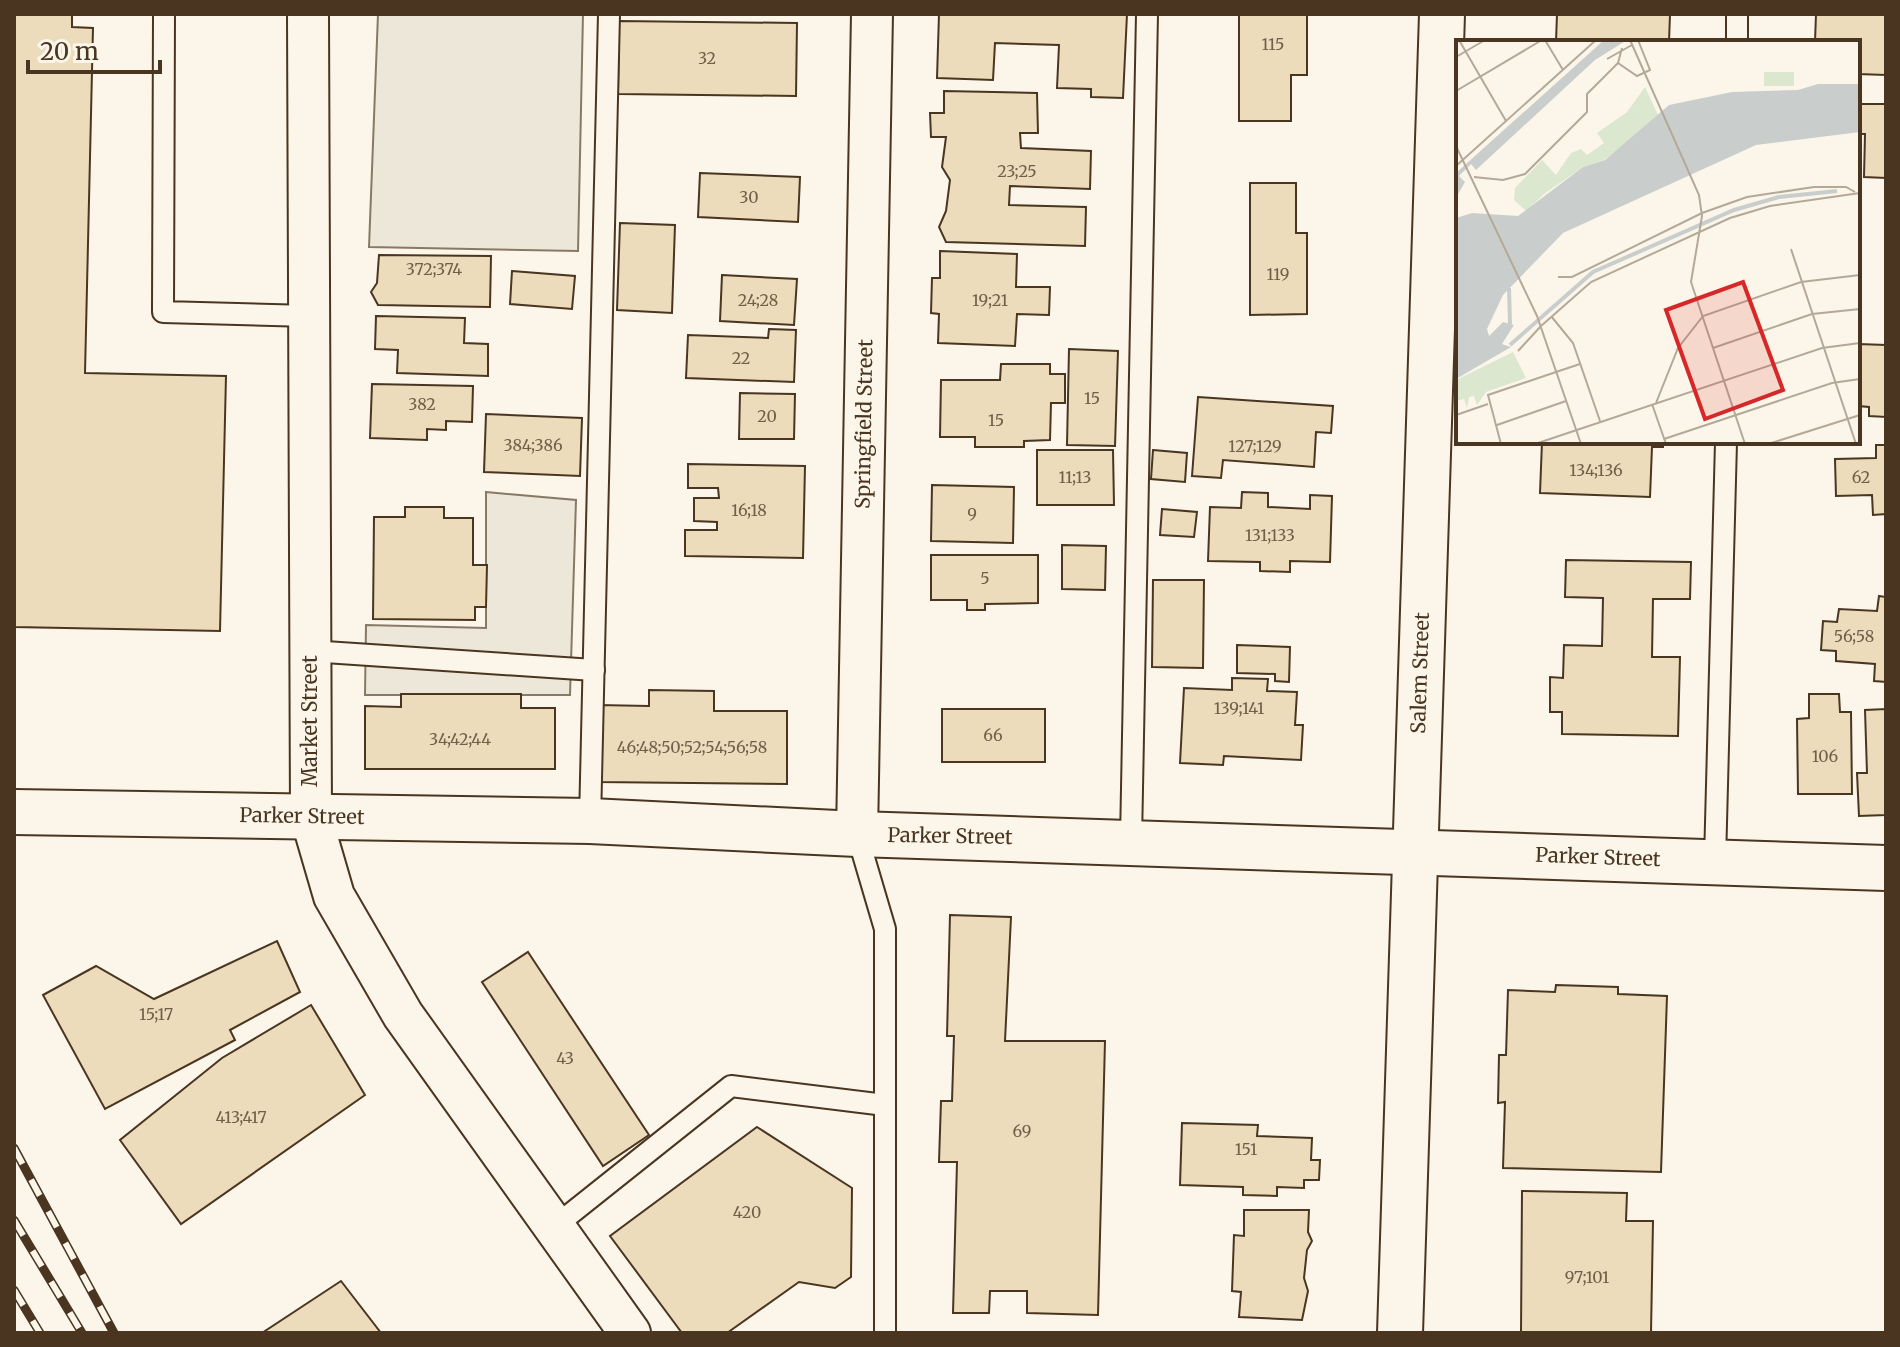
<svg xmlns="http://www.w3.org/2000/svg" width="1900" height="1347" font-family="Merriweather,serif">
  <style>
    .parking { fill: #ede7d9; stroke: #887966; stroke-width: 2 }
    .building { fill: #ecdcbc; stroke: #4a3520; stroke-width: 2 }
    .lines { fill: none; stroke-linecap: round; stroke-linejoin: round }
    .lane-casing { stroke: #4a3520; stroke-width: 24 }
    .street-casing { stroke: #4a3520; stroke-width: 44 }
    .secondary-casing { stroke: #4a3520; stroke-width: 48 }
    .lane { stroke: #fbf6e9; stroke-width: 20 }
    .street { stroke: #fbf6e9; stroke-width: 40 }
    .secondary { stroke: #fbf6e9; stroke-width: 44 }
    .rail-casing { stroke: #4a3520; stroke-width: 9 }
    .rail { stroke: #fbf6e9; stroke-width: 6; stroke-dasharray: 18; stroke-linecap: butt }
    .labels { text-anchor: middle; stroke-width: 6; stroke-linejoin: round; paint-order: stroke }
    .number-label { font-size: 16px; fill: #725f47 }
    .street-label { font-size: 20px; fill: #4a3520; stroke: #fbf6e9 }
    .inset-river { fill: none; stroke: #c9cecd; stroke-width: 4 }
    .inset-road { fill: none; stroke: #b4a999; stroke-width: 2 }
    .view { fill: #d62828; fill-opacity: 0.15; stroke: #d62828; stroke-width: 4 }
    .inset-edge { fill: none; stroke: #4a3520; stroke-width: 4 }
  </style>
  <rect width="100%" height="100%" fill="#fbf6e9"/>
  <g class="parking">
    <polygon points="378,14 583,14 578,251 369,247"/>
    <polygon points="486,492 576,500 570,695 365,695 366,625 486,628"/>
  </g>
  <g class="building">
    <polygon points="14,14 72,14 72,27 93,28 85,373 226,376 220,631 14,627"/>
    <polygon points="939,14 1127,14 1123,98 1091,97 1091,89 1057,88 1059,45 995,43 993,80 937,78"/>
    <polygon points="1239,14 1307,14 1307,75 1291,75 1291,121 1239,121"/>
    <polygon points="1557,14 1670,14 1669,42 1556,42"/>
    <polygon points="1816,14 1886,14 1886,75 1858,74 1858,42 1815,42"/>
    <polygon points="619,21 797,23 796,96 618,94"/>
    <polygon points="944,91 1037,93 1038,133 1020,133 1021,148 1091,151 1090,189 1010,186 1009,205 1086,207 1085,246 946,242 939,227 946,211 950,180 942,167 946,137 931,137 930,113 944,113"/>
    <polygon points="1858,104 1886,104 1886,178 1864,177 1865,134 1858,134"/>
    <polygon points="700,173 800,177 798,222 698,217"/>
    <polygon points="1250,183 1296,183 1296,233 1307,233 1307,314 1250,315"/>
    <polygon points="620,223 675,225 672,313 617,310"/>
    <polygon points="940,251 1017,254 1016,287 1050,287 1049,315 1017,314 1015,346 938,343 939,314 931,313 932,278 940,278"/>
    <polygon points="379,255 491,256 490,307 378,305 371,292 377,283"/>
    <polygon points="512,271 575,276 572,309 510,304"/>
    <polygon points="722,275 797,279 794,325 720,321"/>
    <polygon points="376,316 465,318 464,343 488,344 488,376 397,373 398,350 375,349"/>
    <polygon points="769,329 796,330 794,382 686,378 688,335 768,338"/>
    <polygon points="1858,344 1886,345 1886,417 1869,416 1869,407 1858,406"/>
    <polygon points="1069,349 1118,351 1115,446 1067,445"/>
    <polygon points="1001,364 1050,364 1050,374 1065,374 1065,403 1051,403 1050,440 1024,441 1024,447 975,447 975,437 940,437 941,380 1000,380"/>
    <polygon points="372,384 473,386 472,422 446,421 446,430 427,429 427,440 370,438"/>
    <polygon points="740,393 795,394 794,439 739,439"/>
    <polygon points="1198,397 1333,406 1331,433 1316,432 1314,467 1223,460 1221,478 1192,476"/>
    <polygon points="486,414 582,418 580,476 484,472"/>
    <polygon points="1542,442 1663,442 1663,447 1652,447 1650,497 1540,493"/>
    <polygon points="1876,445 1886,445 1886,514 1873,515 1872,495 1836,496 1835,459 1876,458"/>
    <polygon points="1037,450 1113,450 1114,505 1037,505"/>
    <polygon points="1153,450 1187,453 1185,482 1151,479"/>
    <polygon points="688,464 805,466 803,558 685,556 685,530 717,530 717,522 694,521 694,498 719,498 718,488 688,488"/>
    <polygon points="932,485 1014,487 1013,543 931,541"/>
    <polygon points="1242,492 1268,493 1268,507 1310,509 1310,495 1332,496 1330,562 1290,561 1290,572 1260,571 1260,562 1208,561 1210,507 1241,508"/>
    <polygon points="405,507 444,507 444,518 473,518 473,565 487,565 486,607 475,607 475,620 373,619 374,517 405,517"/>
    <polygon points="1162,509 1197,512 1194,537 1160,535"/>
    <polygon points="1062,545 1106,546 1105,590 1062,589"/>
    <polygon points="931,555 1038,555 1038,603 985,604 985,610 967,610 967,600 931,600"/>
    <polygon points="1566,560 1691,562 1690,599 1653,599 1652,657 1680,657 1678,736 1562,734 1562,712 1550,712 1550,677 1563,678 1564,645 1602,646 1603,598 1565,597"/>
    <polygon points="1153,580 1204,580 1203,668 1152,667"/>
    <polygon points="1879,596 1886,597 1886,682 1874,681 1875,664 1836,661 1836,651 1821,650 1823,621 1837,622 1839,609 1877,611"/>
    <polygon points="1237,645 1290,647 1289,682 1275,681 1275,674 1237,673"/>
    <polygon points="1232,678 1268,679 1267,691 1297,692 1295,725 1303,725 1301,760 1224,756 1223,765 1180,763 1184,688 1232,690"/>
    <polygon points="649,690 714,691 714,711 787,711 787,784 597,782 598,705 649,706"/>
    <polygon points="401,694 521,694 521,708 555,708 555,769 365,769 365,706 401,707"/>
    <polygon points="1809,694 1839,694 1840,712 1851,712 1852,794 1798,794 1797,719 1809,718"/>
    <rect x="942" y="709" width="103" height="53"/>
    <polygon points="1886,709 1886,815 1859,816 1857,773 1867,773 1865,710"/>
    <polygon points="950,915 1011,917 1005,1041 1105,1041 1098,1315 1027,1313 1027,1291 990,1291 989,1313 953,1313 957,1162 939,1162 941,1101 952,1101 954,1036 947,1036"/>
    <polygon points="277,941 300,992 230,1030 235,1040 105,1109 43,995 96,966 154,999"/>
    <polygon points="528,952 649,1135 603,1166 482,982"/>
    <polygon points="1556,985 1618,987 1618,994 1667,996 1661,1172 1503,1168 1505,1102 1498,1103 1499,1055 1506,1055 1508,990 1555,992"/>
    <polygon points="311,1005 365,1095 181,1224 120,1140 222,1058"/>
    <polygon points="1182,1123 1258,1125 1257,1136 1312,1138 1311,1160 1320,1160 1319,1180 1304,1180 1304,1188 1277,1187 1277,1196 1243,1195 1243,1187 1180,1185"/>
    <polygon points="757,1127 852,1188 851,1277 835,1288 799,1282 727,1333 682,1333 610,1236"/>
    <polygon points="1522,1191 1627,1193 1626,1221 1653,1221 1651,1333 1521,1333"/>
    <polygon points="1244,1210 1309,1210 1308,1232 1312,1241 1307,1250 1304,1278 1308,1291 1302,1320 1239,1317 1241,1292 1232,1291 1234,1235 1244,1236"/>
    <polygon points="341,1281 381,1333 262,1333"/>
  </g>
  <g class="lines">
    <g class="lane-casing">
      <g id="lane">
        <polyline points="164,14 163,312 309,316"/>
        <polyline points="1737,42 1737,14"/>
        <polyline points="310,651 594,670"/>
        <polyline points="590,821 609,14"/>
        <polyline points="857,834 885,929 885,1333"/>
        <polyline points="1131,840 1147,14"/>
        <polyline points="1715,861 1726,442"/>
        <polyline points="554,1227 731,1086 885,1105"/>
      </g>
    </g>
    <g class="street-casing">
      <g id="street">
        <polyline points="308,14 311,817 334,896 403,1015 630,1333"/>
        <polyline points="857,834 872,14"/>
      </g>
    </g>
    <g class="secondary-casing">
      <g id="secondary">
        <polyline points="14,812 590,821 857,834 1886,868"/>
        <polyline points="1400,1333 1442,14"/>
      </g>
    </g>
    <use href="#lane" class="lane"/>
    <use href="#street" class="street"/>
    <use href="#secondary" class="secondary"/>
    <g class="rail-casing">
      <g id="rail">
        <polyline points="14,1148 114,1333"/>
        <polyline points="14,1220 82,1333"/>
        <polyline points="14,1290 40,1333"/>
      </g>
    </g>
    <use href="#rail" class="rail"/>
  </g>
  <g class="labels">
    <g class="number-label">
      <text x="1273" y="50">115</text>
      <text x="707" y="64">32</text>
      <text x="1017" y="177">23;25</text>
      <text x="749" y="203">30</text>
      <text x="434" y="275">372;374</text>
      <text x="1278" y="280">119</text>
      <text x="758" y="306">24;28</text>
      <text x="990" y="306">19;21</text>
      <text x="741" y="364">22</text>
      <text x="1092" y="404">15</text>
      <text x="422" y="410">382</text>
      <text x="767" y="422">20</text>
      <text x="996" y="426">15</text>
      <text x="533" y="451">384;386</text>
      <text x="1255" y="452">127;129</text>
      <text x="1596" y="476">134;136</text>
      <text x="1075" y="483">11;13</text>
      <text x="1861" y="483">62</text>
      <text x="749" y="516">16;18</text>
      <text x="972" y="520">9</text>
      <text x="1270" y="541">131;133</text>
      <text x="985" y="584">5</text>
      <text x="1854" y="642">56;58</text>
      <text x="1239" y="714">139;141</text>
      <text x="993" y="741">66</text>
      <text x="460" y="745">34;42;44</text>
      <text x="692" y="753">46;48;50;52;54;56;58</text>
      <text x="1825" y="762">106</text>
      <text x="156" y="1020">15;17</text>
      <text x="565" y="1064">43</text>
      <text x="241" y="1123">413;417</text>
      <text x="1022" y="1137">69</text>
      <text x="1246" y="1155">151</text>
      <text x="747" y="1218">420</text>
      <text x="1587" y="1283">97;101</text>
    </g>
    <g class="street-label">
      <text transform="translate(864 424) rotate(-89)" y="7">Springfield Street</text>
      <text transform="translate(1420 673) rotate(-88)" y="7">Salem Street</text>
      <text transform="translate(310 721) rotate(-90)" y="7">Market Street</text>
      <text transform="translate(302 816) rotate(1)" y="7">Parker Street</text>
      <text transform="translate(950 836) rotate(1)" y="7">Parker Street</text>
      <text transform="translate(1598 857) rotate(2)" y="7">Parker Street</text>
    </g>
  </g>
  <g transform="translate(1456 40)">
    <rect width="404" height="404" fill="#fbf6e9"/>
    <path d="M308,32H338V46H308ZM189,47L203,77L198,82L148,120L127,127L88,154L70,171L58,160L59,148L86,120L100,135L115,113L125,109L131,115L148,103L141,93L171,72ZM57,312L70,338L30,352L21,365L18,356L13,357L11,368L8,359L0,361V340Z" fill="#dce7d0"/>
    <path d="M148,0H171L139,20L20,130L15,124L3,136L9,142L0,158V133ZM362,44H404V92L300,105L107,193L47,255L31,289L33,296L47,282L58,285L46,304L55,307L0,339V178L16,173L62,176L127,127L149,120L213,65L276,52L342,50Z" fill="#c9cecd"/>
    <path class="inset-river" d="M53,248L54,284M54,305L137,232L278,170L323,157L381,151"/>
    <path class="inset-road" d="M3,0L50,81M89,0L107,30M174,0L243,155L246,176L235,242L289,404M276,0H397M0,17L29,0M151,19L176,5M162,23L181,36L194,30L182,0M0,51L86,0M0,106L81,276L125,404M0,126L140,0M18,137L47,140L69,134L131,72V54L162,23L166,8M335,209L400,404M102,237H116L246,173L291,157L358,147H390L399,152M95,276L117,303L144,381M85,286L135,242L274,178L314,166L404,153M257,308L356,274L404,269M62,311L85,286M100,332L124,324M200,363L222,308L247,276L345,242L404,235M196,364L210,404M0,375L32,364M41,385L110,361M208,399L376,343L404,339M45,404L32,355L100,332M79,404L366,308L404,303M312,404L404,375"/>
    <path class="view" d="M287,242L327,350L249,379L210,270Z"/>
    <rect width="404" height="404" class="inset-edge"/>
  </g>
  <rect width="1900" height="1347" fill="none" stroke="#4a3520" stroke-width="32"/>
  <path d="M28 60v12h132v-12" fill="none" stroke="#4a3520" stroke-width="4"/>
  <text x="40" y="60" font-size="24" fill="#4a3520" stroke="#fbf6e9" stroke-width="6" paint-order="stroke">20 m</text>
</svg>
